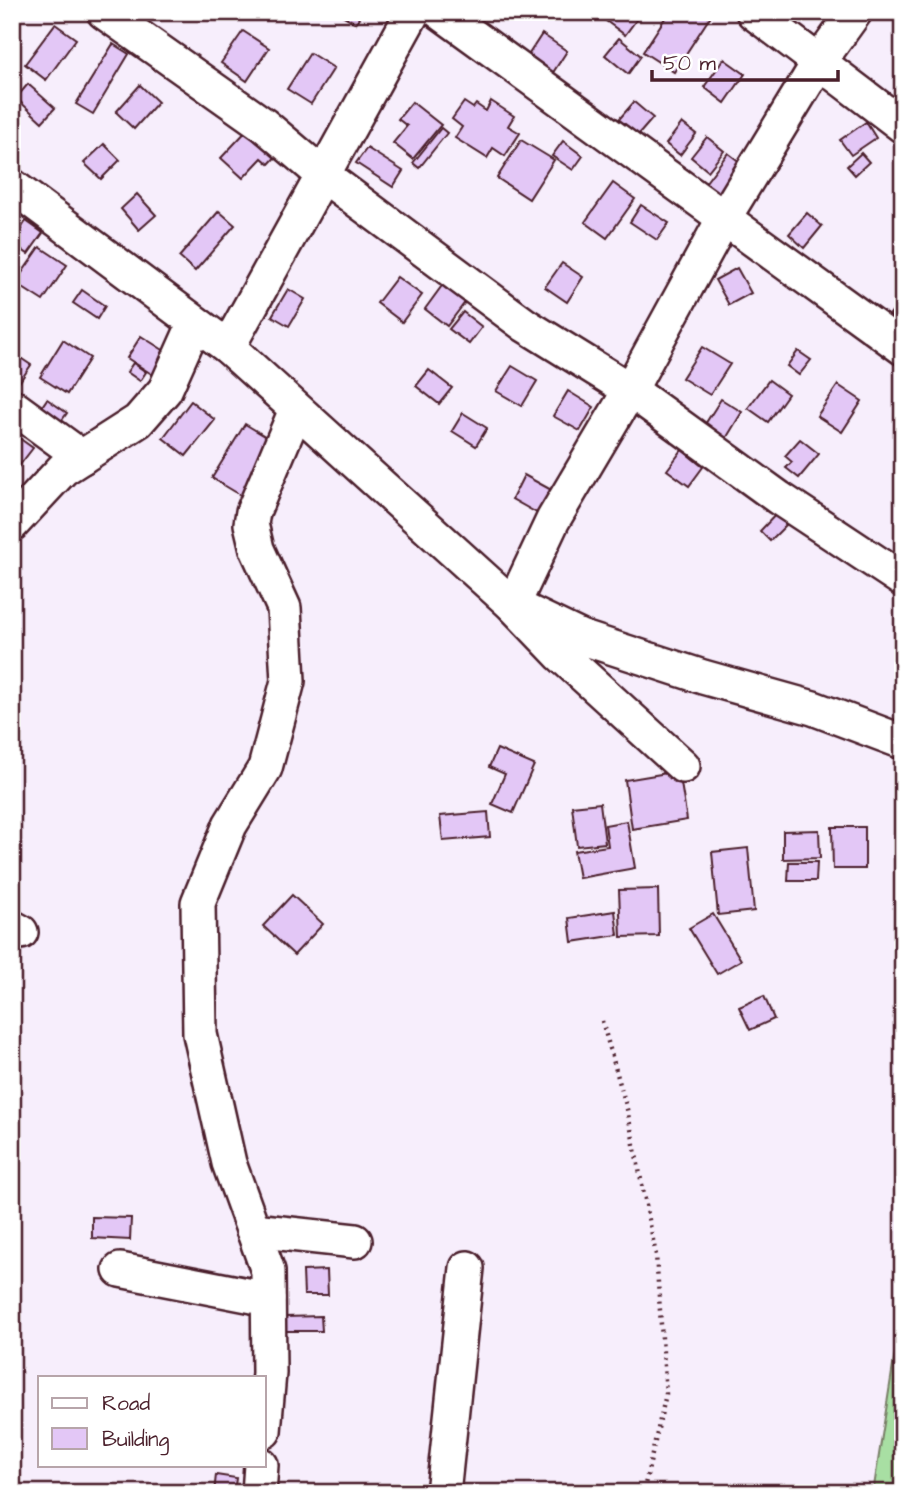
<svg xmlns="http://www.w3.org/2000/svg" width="915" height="1505" font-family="'Architects Daughter',sans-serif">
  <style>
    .green { fill: #a8dfa3; stroke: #797f67; stroke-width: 2 }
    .building { fill: #e3c7f6; stroke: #4a1f2b; stroke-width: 2 }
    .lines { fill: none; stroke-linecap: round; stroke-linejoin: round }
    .minor-casing { stroke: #4a1f2b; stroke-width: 38 }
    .path { stroke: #4a1f2b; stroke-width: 4.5; stroke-dasharray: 2 5; stroke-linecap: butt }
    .minor { stroke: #fff; stroke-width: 33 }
  </style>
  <rect width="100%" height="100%" fill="#f7eefc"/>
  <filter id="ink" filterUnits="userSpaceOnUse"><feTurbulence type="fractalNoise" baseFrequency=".0143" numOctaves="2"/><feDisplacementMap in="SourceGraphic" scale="14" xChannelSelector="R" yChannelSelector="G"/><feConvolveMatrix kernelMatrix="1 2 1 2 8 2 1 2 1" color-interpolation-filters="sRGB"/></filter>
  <g filter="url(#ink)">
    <polygon class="green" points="903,1302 903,1493 873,1493"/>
    <g class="building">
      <polygon points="337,12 362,12 356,23"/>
      <polygon points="594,12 642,12 625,35"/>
      <polygon points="669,12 703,12 710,17 674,72 643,52"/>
      <polygon points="55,24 76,39 46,80 25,64"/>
      <polygon points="243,31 269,48 247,81 221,63"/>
      <polygon points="542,34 567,51 552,74 527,57"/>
      <polygon points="619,38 641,56 628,74 605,55"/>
      <polygon points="113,44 129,54 93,114 76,104"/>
      <polygon points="310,53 334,68 311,104 287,89"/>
      <polygon points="724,59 745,74 725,103 704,87"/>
      <polygon points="28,84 55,108 42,122 16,98"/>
      <polygon points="140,85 158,102 134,129 116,112"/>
      <polygon points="491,101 514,116 508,126 520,133 505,156 493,148 487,158 455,138 462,127 452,119 464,102 473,108 476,104 486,111"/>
      <polygon points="412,102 441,125 413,159 393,143 407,126 398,119"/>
      <polygon points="634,102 653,118 633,141 614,125"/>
      <polygon points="866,122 876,138 851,155 840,140"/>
      <polygon points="682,123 696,134 680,155 666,144"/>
      <polygon points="251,126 280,152 269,164 262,158 243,178 221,158"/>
      <polygon points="441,128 447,133 419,168 413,163"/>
      <polygon points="707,137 724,151 708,171 691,157"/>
      <polygon points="521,140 554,160 529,199 497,178"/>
      <polygon points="563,141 583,156 573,170 552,156"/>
      <polygon points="104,144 120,160 101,179 84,163"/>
      <polygon points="367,148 403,171 393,187 356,163"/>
      <polygon points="728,153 745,166 717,203 700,190"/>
      <polygon points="861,153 869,162 855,175 847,166"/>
      <polygon points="613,183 635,199 607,238 585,222"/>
      <polygon points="137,194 156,215 139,230 121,209"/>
      <polygon points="641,205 669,223 657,240 630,222"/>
      <polygon points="219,211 235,225 195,271 179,257"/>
      <polygon points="807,213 822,226 804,248 789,234"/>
      <polygon points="26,221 43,233 28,254 12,243"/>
      <polygon points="40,247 67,265 43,301 15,283"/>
      <polygon points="562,263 583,277 567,302 545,287"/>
      <polygon points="737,268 751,293 729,305 715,280"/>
      <polygon points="397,277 422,295 402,322 377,303"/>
      <polygon points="444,283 466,301 447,326 425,309"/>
      <polygon points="288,289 305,299 289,326 272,316"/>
      <polygon points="82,290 105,306 97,319 73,303"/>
      <polygon points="900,301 903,303 902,323 890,314"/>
      <polygon points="463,312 482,327 469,344 449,329"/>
      <polygon points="141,336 168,353 153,375 127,358"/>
      <polygon points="63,340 90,358 67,394 40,377"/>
      <polygon points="702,347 730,364 710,395 682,378"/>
      <polygon points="798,351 811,360 799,375 787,366"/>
      <polygon points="16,355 31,365 16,387 12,385 12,360"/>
      <polygon points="133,363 146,372 140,381 127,372"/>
      <polygon points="512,366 537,381 522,406 496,391"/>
      <polygon points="429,370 452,388 439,404 416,386"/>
      <polygon points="769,380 788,394 768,422 748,408"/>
      <polygon points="838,385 862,401 842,432 817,416"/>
      <polygon points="568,391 594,407 580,431 553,416"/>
      <polygon points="47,399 67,413 55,430 36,415"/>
      <polygon points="721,399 742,412 724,442 702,429"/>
      <polygon points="191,401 215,420 186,456 163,438"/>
      <polygon points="463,413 487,428 476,446 452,431"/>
      <polygon points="245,424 280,445 247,499 212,478"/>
      <polygon points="12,433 33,448 12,475"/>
      <polygon points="800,439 819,454 799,478 786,468 792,462 785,456"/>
      <polygon points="682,450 703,467 689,486 667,470"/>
      <polygon points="524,475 555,492 542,516 512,499"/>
      <polygon points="780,510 791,520 770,541 760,531"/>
      <polygon points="497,749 534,765 513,813 492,804 505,774 489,767"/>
      <polygon points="679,771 687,820 632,829 625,780"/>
      <polygon points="600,803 605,843 577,846 572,806"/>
      <polygon points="488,812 490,837 443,841 440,816"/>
      <polygon points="627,821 635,868 579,878 574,851 608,846 605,825"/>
      <polygon points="832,827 865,827 865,869 833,869"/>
      <polygon points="819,830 820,858 783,859 783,831"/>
      <polygon points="748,848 754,911 718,915 712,852"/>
      <polygon points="789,862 817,862 816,881 788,881"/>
      <polygon points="658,889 659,936 621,937 619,890"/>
      <polygon points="292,895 323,924 294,955 263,926"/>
      <polygon points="615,911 618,935 572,942 569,918"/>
      <polygon points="713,914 741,960 717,974 689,928"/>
      <polygon points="764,996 774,1019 750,1030 739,1007"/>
      <polygon points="92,1217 131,1218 130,1240 92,1238"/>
      <polygon points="327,1270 328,1295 304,1295 303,1271"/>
      <polygon points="321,1316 322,1331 285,1331 285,1317"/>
      <polygon points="216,1475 236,1478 234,1493 214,1493"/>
    </g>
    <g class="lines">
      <g class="minor-casing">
        <g id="minor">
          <polyline points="104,12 264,125 323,175 525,325 630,390 779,498 903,580"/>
          <polyline points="440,12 903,348"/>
          <polyline points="753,12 903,126"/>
          <polyline points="855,12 819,62 724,218 630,390 553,520 513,605 580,637 703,677 813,708 903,742"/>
          <polyline points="12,186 228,347 513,605 561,655 683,766"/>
          <polyline points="228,347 413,12"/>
          <polyline points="12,406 82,457"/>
          <polyline points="12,524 63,469 138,421 165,390 195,323"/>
          <polyline points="12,927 21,932"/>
          <polyline points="253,1230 355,1241"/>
          <polyline points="120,1270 268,1299"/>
          <polyline points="264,1431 269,1373 268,1271 229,1163 200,1034 198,903 230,825 265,768 288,681 284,608 257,549 251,524 253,512 296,410"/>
          <polyline points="259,1493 261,1465"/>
          <polyline points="443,1493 467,1268"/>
        </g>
      </g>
      <polyline class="path" points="602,1021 627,1109 656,1255 666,1394 643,1493"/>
      <use href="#minor" class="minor"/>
    </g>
  </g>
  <rect width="915" height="1505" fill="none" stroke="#fff" stroke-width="42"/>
  <rect x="21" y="21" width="873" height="1463" fill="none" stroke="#4a1f2b" stroke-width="2.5" filter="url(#ink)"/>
  <rect x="38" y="1376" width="228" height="91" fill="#ffffff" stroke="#b7a5aa" stroke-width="2"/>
  <rect x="52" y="1398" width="35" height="10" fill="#ffffff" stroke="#b7a5aa" stroke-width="2"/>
  <text x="102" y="1410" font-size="21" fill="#4a1f2b">Road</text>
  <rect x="52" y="1428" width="35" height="21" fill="#e3c7f6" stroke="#b7a5aa" stroke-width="2"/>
  <text x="102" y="1446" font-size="21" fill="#4a1f2b">Building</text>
  <path d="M652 70v10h186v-10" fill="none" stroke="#4a1f2b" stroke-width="3.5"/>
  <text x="663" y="70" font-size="21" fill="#4a1f2b" stroke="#ffffff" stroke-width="5" paint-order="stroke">50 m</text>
</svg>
